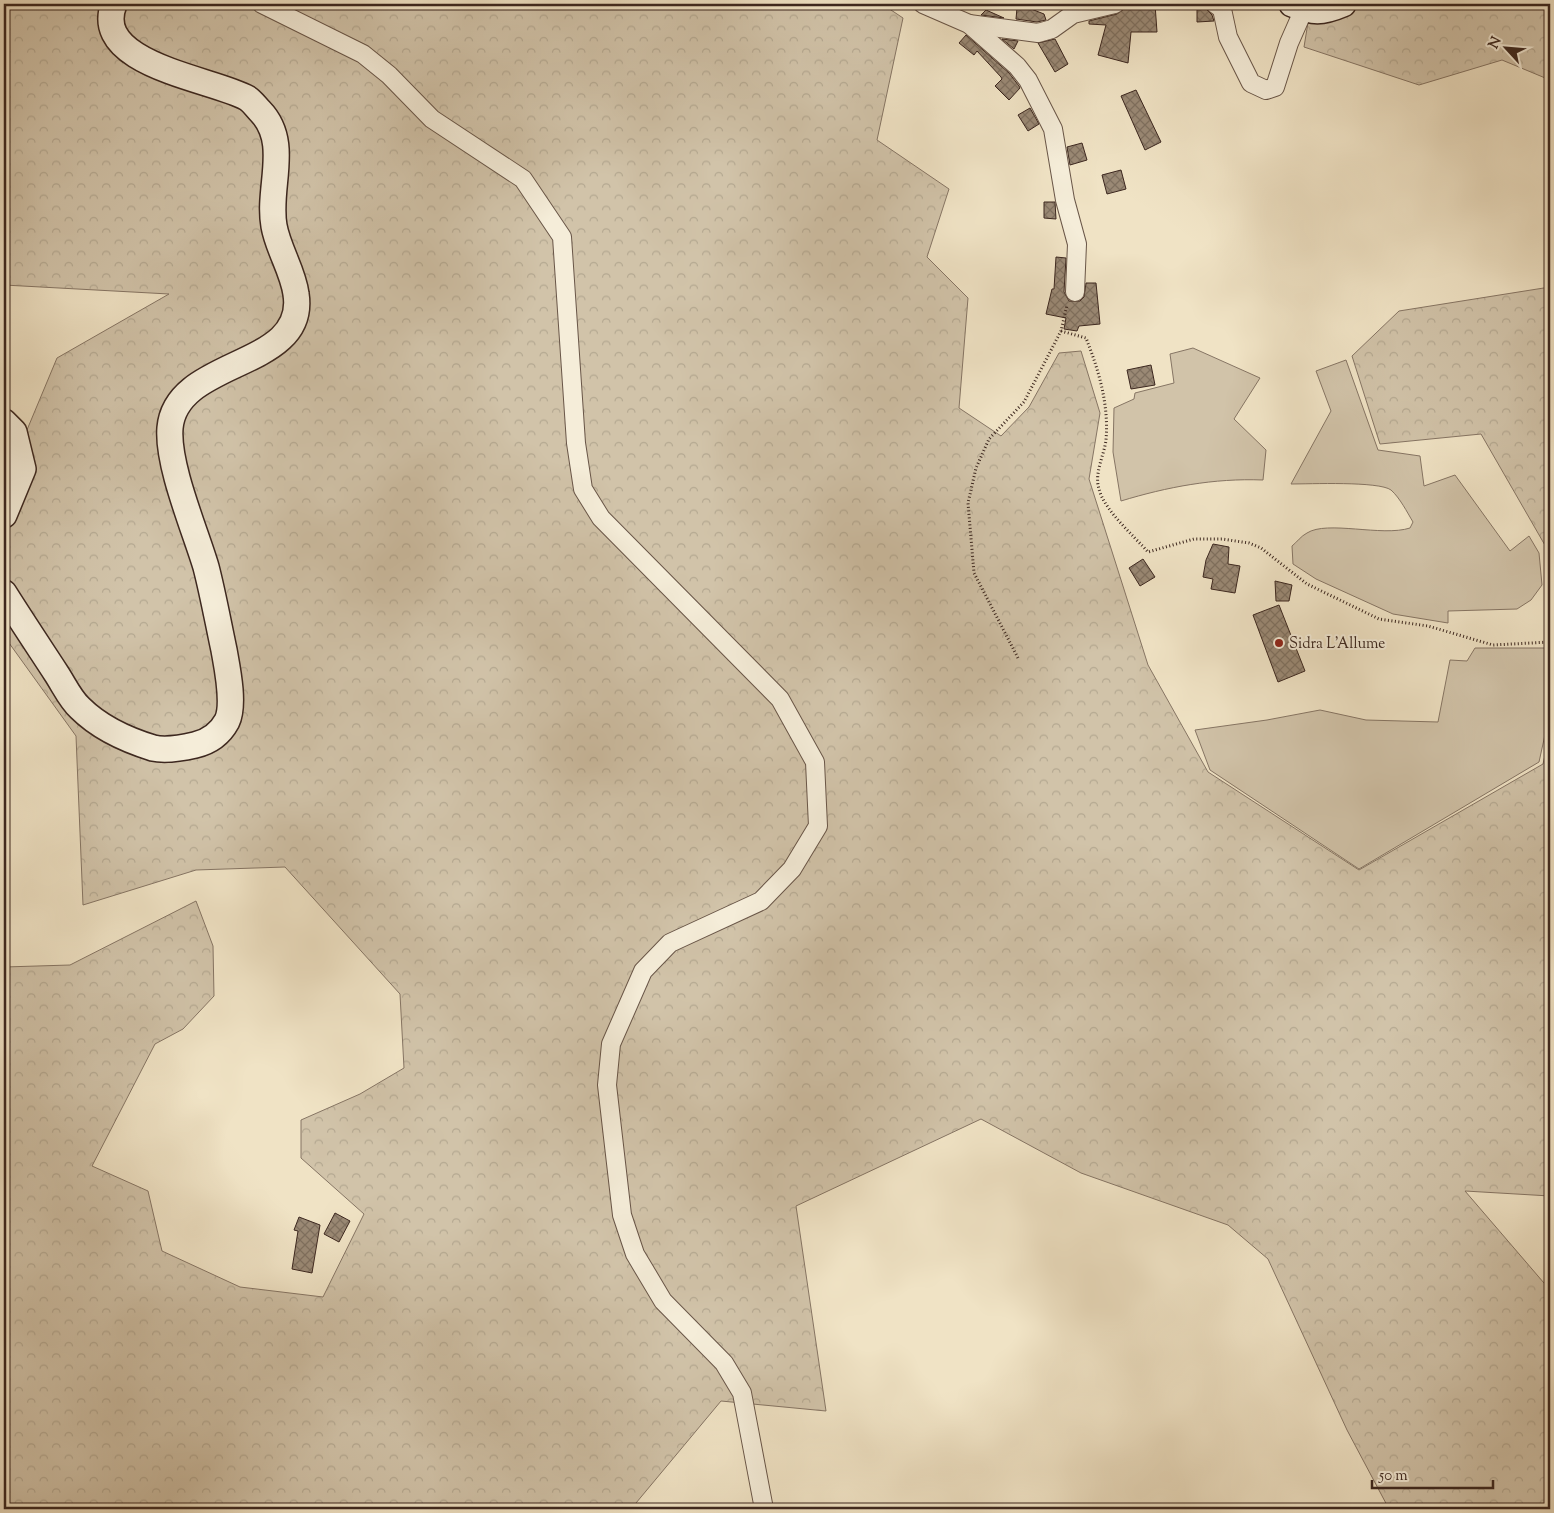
<svg xmlns="http://www.w3.org/2000/svg" width="1554" height="1513" font-family="'Sorts Mill Goudy',serif">
  <style>
    .green { fill: #d1c3a9; stroke: #867564 }
    .forest { fill: url(#forest-crowns); stroke: #867564 }
    .building { fill: url(#building-cross-hatch); stroke: #3c271f }
    .lines { fill: none; stroke-linecap: round; stroke-linejoin: round }
    .street-casing { stroke: #695648; stroke-width: 20 }
    .secondary-casing { stroke: #3c271f; stroke-width: 28 }
    .path { stroke: #3c271f; stroke-width: 3; stroke-dasharray: 1 2.5; stroke-linecap: butt }
    .street { stroke: #f5edd9; stroke-width: 18 }
    .secondary { stroke: #f5edd9; stroke-width: 25 }
    .poi-dot { fill: #8f2418; stroke: #f5edd9; stroke-width: 2 }
    .labels { text-anchor: middle; stroke-width: 4; stroke-linejoin: round; paint-order: stroke }
    .poi-label { font-size: 15px; fill: #3c271f; stroke: #f5edd9; text-anchor: start }
  </style>
  <defs>
    <pattern id="forest-crowns" width="20" height="18" patternUnits="userSpaceOnUse" patternTransform="scale(1.25)"><rect width="20" height="18" fill="#d1c3a9"/><path d="M2 6a3 3 0 1 1 6 0M12 15a3 3 0 1 1 6 0" fill="none" stroke="#b4a891"/></pattern>
    <pattern id="building-cross-hatch" width="8" height="8" patternUnits="userSpaceOnUse" patternTransform="scale(1.25)"><rect width="8" height="8" fill="#9a8975"/><path d="M0 0l8 8M0 8l8-8" fill="none" stroke="#7f705f"/></pattern>
  </defs>
  <rect width="100%" height="100%" fill="#f0e3c5"/>
  <filter id="stains"><feTurbulence type="fractalNoise" baseFrequency=".004" numOctaves="4"/><feColorMatrix values="0 0 0 0 .2 0 0 0 0 .09 0 0 0 0 .02 0 0 0 .5 -.17"/></filter>
  <radialGradient id="worn" r=".72"><stop offset=".6" stop-color="#630" stop-opacity="0"/><stop offset="1" stop-color="#630" stop-opacity=".3"/></radialGradient>
  <g class="green">
    <path d="M1193,348L1260,378L1234,419L1266,450L1263,480C1214,478 1167,487 1121,501L1113,452L1114,408L1134,399L1135,393L1174,383L1170,354Z"/>
    <path d="M1346,360L1378,450L1420,456L1424,486L1455,475L1510,551L1529,536L1539,553L1542,585L1531,600L1517,609L1448,611V623L1393,614L1316,579L1293,564L1292,546C1297,542 1301,536 1307,533C1327,520 1382,537 1410,528L1413,522C1407,512 1400,498 1391,490C1379,481 1309,484 1291,484L1331,411L1316,371Z"/>
    <polygon points="1475,648 1550,648 1550,712 1539,762 1359,869 1210,770 1195,730 1267,720 1320,710 1366,720 1438,722 1450,660 1467,661"/>
  </g>
  <g class="forest">
    <polygon points="4,4 882,4 903,18 877,140 949,189 927,257 968,298 959,408 1001,436 1029,407 1059,353 1081,351 1100,413 1089,479 1148,665 1208,772 1359,870 1543,764 1550,733 1550,1196 1465,1191 1550,1290 1550,1509 1389,1509 1347,1430 1268,1259 1228,1225 1081,1173 981,1119 796,1206 826,1411 721,1401 631,1509 4,1509 4,967 70,965 196,901 213,946 214,996 183,1029 155,1044 92,1166 148,1191 162,1251 240,1287 323,1297 364,1214 301,1158 301,1120 360,1094 404,1068 400,994 285,867 196,870 83,905 76,736 4,636 4,485 57,358 169,294 4,285"/>
    <polygon points="1311,4 1550,4 1550,80 1502,60 1419,85 1304,47"/>
    <polygon points="1550,287 1550,545 1546,547 1481,434 1380,444 1352,356 1399,311"/>
  </g>
  <g class="building">
    <polygon points="1155,4 1157,32 1131,32 1128,63 1098,55 1106,25 1089,24 1089,21 1117,14 1124,9 1131,9 1131,5"/>
    <polygon points="1021,5 1044,14 1046,20 1037,22 1016,19 1017,8 1023,8"/>
    <polygon points="1206,9 1212,15 1214,21 1197,22 1197,10"/>
    <polygon points="986,10 1004,18 981,15"/>
    <polygon points="966,35 1009,73 1019,86 1020,88 1009,100 995,86 1002,79 1001,77 977,51 974,55 959,43"/>
    <polygon points="1002,39 1018,41 1014,49"/>
    <polygon points="1055,39 1068,64 1055,72 1038,43"/>
    <polygon points="1136,90 1161,142 1145,150 1121,96"/>
    <polygon points="1030,108 1039,124 1028,131 1018,115"/>
    <polygon points="1082,143 1087,160 1070,165 1067,147"/>
    <polygon points="1121,170 1126,189 1107,194 1102,175"/>
    <polygon points="1044,202 1055,202 1056,219 1044,218"/>
    <polygon points="1056,257 1066,258 1064,292 1069,301 1080,301 1084,297 1086,283 1096,283 1100,324 1079,326 1077,331 1064,329 1066,318 1046,314 1052,289 1054,289"/>
    <polygon points="1151,365 1155,385 1131,389 1127,370"/>
    <polygon points="1213,544 1229,547 1228,564 1240,566 1235,593 1211,589 1213,579 1203,577 1206,560"/>
    <polygon points="1143,559 1155,577 1140,586 1129,568"/>
    <polygon points="1275,581 1292,585 1289,601 1276,601"/>
    <polygon points="1279,605 1305,671 1278,682 1253,615"/>
    <polygon points="335,1213 350,1221 339,1242 324,1234"/>
    <polygon points="299,1217 320,1225 312,1273 292,1269 298,1231 294,1230"/>
  </g>
  <g class="lines">
    <g class="street-casing">
      <g id="street">
        <polyline points="262,4 363,54 389,75 432,119 523,179 562,237 576,443 583,489 601,518 780,699 815,762 818,826 792,869 761,901 670,943 643,971 611,1044 607,1085 622,1215 635,1254 663,1301 724,1363 742,1393 764,1509"/>
        <polyline points="923,4 969,24 1017,66 1028,80 1053,129 1065,200 1077,244 1075,292"/>
        <polyline points="1215,4 1222,9 1228,37 1251,83 1266,90 1275,87 1289,43 1304,9"/>
        <polyline points="969,24 1038,33 1052,29 1073,14 1115,4"/>
      </g>
    </g>
    <g class="secondary-casing">
      <g id="secondary">
        <path d="M1292,4C1313,13 1322,13 1343,4"/>
        <polyline points="4,422 14,432 23,469 4,515"/>
        <path d="M4,593C21,620 39,647 56,673C64,685 70,699 80,708C100,728 127,740 153,748C166,751 182,748 195,745C208,742 220,734 227,721C235,704 227,667 224,650C218,622 213,594 206,567C195,530 167,465 170,428C176,357 308,370 296,294C293,271 278,249 274,226C267,187 291,143 260,111C256,107 252,101 247,98C214,79 90,65 114,4"/>
      </g>
    </g>
    <g class="path">
      <path d="M1061,331L1086,338C1099,371 1109,405 1106,440C1104,456 1094,473 1099,489C1104,510 1134,536 1148,552L1194,539H1222L1249,543L1261,548L1307,584L1379,619L1428,626L1493,645L1550,642"/>
      <polyline points="1018,658 974,573 968,503 976,468 989,439 1024,402 1061,331 1067,305"/>
    </g>
    <use href="#street" class="street"/>
    <use href="#secondary" class="secondary"/>
  </g>
  <circle class="poi-dot" cx="1279" cy="643" r="5"/>
  <g class="labels">
    <g class="poi-label">
      <text x="1289" y="648">Sidra L'Allume</text>
    </g>
  </g>
  <rect width="1554" height="1513" fill="none" stroke="#f0e3c5" stroke-width="20"/>
  <rect x="5" y="5" width="1544" height="1503" fill="none" stroke="#3c271f" stroke-width="2.5"/>
  <rect x="10" y="10" width="1534" height="1493" fill="none" stroke="#3c271f"/>
  <g transform="translate(1506 48) rotate(296)" stroke="#f5edd9" stroke-width="4" paint-order="stroke">
  <path d="M0-4L9 19L0 12L-9 19Z" fill="#3c271f"/>
  <text y="-8" font-size="14" font-weight="bold" text-anchor="middle" fill="#3c271f">N</text>
  </g>
  <path d="M1372 1480v8h121v-8" fill="none" stroke="#3c271f" stroke-width="2.5"/>
  <text x="1379" y="1480" font-size="15" fill="#3c271f" stroke="#f5edd9" stroke-width="4" paint-order="stroke">50 m</text>
  <rect width="100%" height="100%" filter="url(#stains)"/>
  <rect width="100%" height="100%" fill="url(#worn)"/>
</svg>
